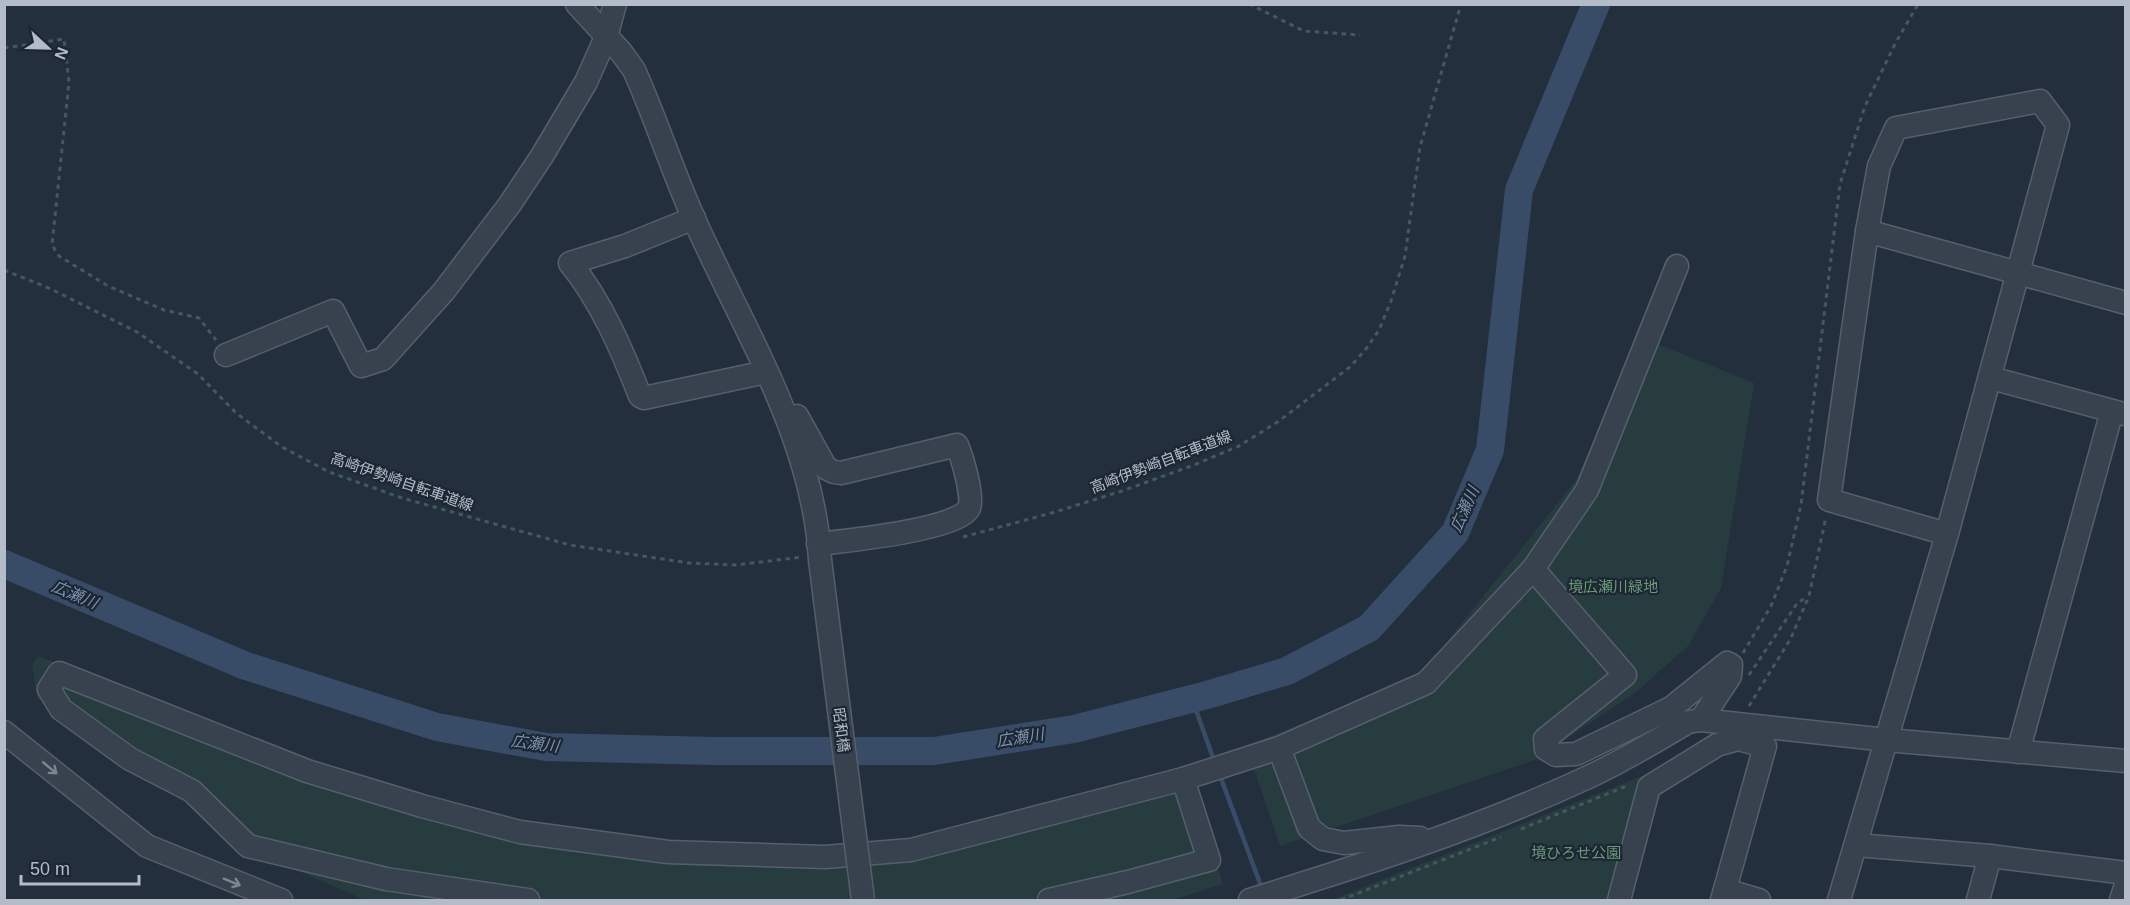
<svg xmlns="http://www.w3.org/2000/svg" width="2130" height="905" font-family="Helvetica,'Noto Sans JP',sans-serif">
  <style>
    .green { fill: #263c3f }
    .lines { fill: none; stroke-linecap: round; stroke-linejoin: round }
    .stream { stroke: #394c67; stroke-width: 4.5 }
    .river { stroke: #394c67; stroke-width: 28 }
    .minor-casing { stroke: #565f6c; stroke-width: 25 }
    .path { stroke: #44595c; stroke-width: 3; stroke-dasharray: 4.5 4.5; stroke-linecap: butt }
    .minor { stroke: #38414e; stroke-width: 22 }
    .minor-bridge-casing { stroke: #565f6c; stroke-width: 25; stroke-linecap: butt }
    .minor-bridge { stroke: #38414e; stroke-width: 22 }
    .oneway { stroke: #7c8592 }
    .labels { text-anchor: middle; stroke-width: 4.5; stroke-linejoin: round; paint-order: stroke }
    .street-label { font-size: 15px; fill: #b4bcc9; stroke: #1d2633 }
    .park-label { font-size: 15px; fill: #6b9a76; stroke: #1d2633 }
    .water-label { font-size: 16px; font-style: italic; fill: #7c92b1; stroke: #1d2633 }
  </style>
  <rect width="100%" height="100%" fill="#242f3e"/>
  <g class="green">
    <polygon points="1640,337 1754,383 1721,588 1688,646 1636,692 1535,760 1280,846 1246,746 1418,678 1576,480"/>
    <polygon points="38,656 308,767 521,827 673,848 826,854 915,839 1187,771 1223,884 1173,900 365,900 237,844 183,799 37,698 32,665"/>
    <polygon points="1647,774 1614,900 1331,900"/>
  </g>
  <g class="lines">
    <g class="stream">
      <polyline points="1192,699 1215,763"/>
      <polyline points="1219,773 1261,886"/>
    </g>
    <polyline class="river" points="4,564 246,666 437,727 546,747 714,751 934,751 1074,729 1207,695 1287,671 1369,628 1455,533 1490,450 1519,190 1596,4"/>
    <g class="minor-casing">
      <g id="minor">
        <path d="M577,4L621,52L634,70C656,119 672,170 694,219C742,327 814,439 820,560"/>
        <path d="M694,218L625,246L570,263C601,301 622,350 640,396L644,398L766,372"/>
        <polyline points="1867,231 2126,303"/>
        <polyline points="226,355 333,311 361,366 383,359 444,291 510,204 542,156 586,82 606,37 615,4"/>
        <polyline points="1991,378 2124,414"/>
        <path d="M797,416L826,468L834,472L841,473L957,445C962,457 974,497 969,508C958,530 844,541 818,544"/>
        <polyline points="1533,569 1625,675 1545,739 1546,749 1556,755 1576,754 1671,708 1727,663 1731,665 1730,676 1701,720"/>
        <polyline points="4,732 147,846 281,900"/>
        <polyline points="1279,748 1309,828 1323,839 1344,843 1399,837 1420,838"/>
        <polyline points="2018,752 2112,411"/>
        <polyline points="1856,845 1990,856 2126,873"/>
        <polyline points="1725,890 1759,900"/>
        <polyline points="528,900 386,879 248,846 192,791 130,759 61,709 49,689 59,673 307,771 422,806 520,832 668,852 825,857 911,850 1183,779 1279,748 1426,683 1533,569 1587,490 1677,266"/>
        <polyline points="1049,900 1128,882 1209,860 1183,779"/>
        <path d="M1250,900C1363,865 1476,829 1584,779C1620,763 1654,742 1688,722L1701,720L1887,740L2126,761"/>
        <polyline points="1619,900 1649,787 1717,745 1738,739 1765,746 1722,900"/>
        <polyline points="1839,900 1947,534 1829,500 1867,231 1879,166 1896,128 2040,101 2058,125 1947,534"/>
        <polyline points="1978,900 1990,856"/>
        <polyline points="2121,900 2126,885"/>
      </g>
    </g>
    <g class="path">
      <polyline points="1249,4 1304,31 1360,35"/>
      <polyline points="4,48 64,39 69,82 52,245 59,256 108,286 164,310 199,318 216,340"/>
      <polyline points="4,270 51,289 137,332 198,374 236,413 282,447 329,472 402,498 570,545 689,563 736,565 802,557"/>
      <polyline points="963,537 1055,512 1122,491 1194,465 1239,446 1279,421 1350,367 1366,349 1379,330 1391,301 1405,256 1420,147 1461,4"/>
      <polyline points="1743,653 1771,606 1787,566 1801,505 1840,184 1865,106 1895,44 1918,4"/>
      <polyline points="1749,675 1798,602 1808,597"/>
      <polyline points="1749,706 1791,638 1809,596 1826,517"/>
      <polyline points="1521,829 1629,785"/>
      <polyline points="1341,900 1501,837"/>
    </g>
    <use href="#minor" class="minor"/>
    <g class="minor-bridge-casing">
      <polyline id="minor-bridge" points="820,560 863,900"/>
    </g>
    <use href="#minor-bridge" class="minor-bridge"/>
  </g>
  <defs><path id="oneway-shaft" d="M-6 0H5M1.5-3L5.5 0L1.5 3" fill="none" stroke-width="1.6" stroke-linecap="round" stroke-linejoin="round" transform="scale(1.5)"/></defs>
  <g class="oneway">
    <use href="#oneway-shaft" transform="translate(50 768) rotate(40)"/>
    <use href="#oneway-shaft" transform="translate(232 882) rotate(22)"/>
  </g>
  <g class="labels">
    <g class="street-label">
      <text transform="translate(1161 462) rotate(-21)" y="5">高崎伊勢崎自転車道線</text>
      <text transform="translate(402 482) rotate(19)" y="5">高崎伊勢崎自転車道線</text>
      <text transform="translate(841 730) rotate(83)" y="5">昭和橋</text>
    </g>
    <g class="park-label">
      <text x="1613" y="592">境広瀬川緑地</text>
      <text x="1576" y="858">境ひろせ公園</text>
    </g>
    <g class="water-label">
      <text transform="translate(1464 509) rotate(-66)" y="6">広瀬川</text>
      <text transform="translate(75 594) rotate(23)" y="6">広瀬川</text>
      <text transform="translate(1020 737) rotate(-9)" y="6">広瀬川</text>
      <text transform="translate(535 743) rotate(7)" y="6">広瀬川</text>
    </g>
  </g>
  <rect width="2130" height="905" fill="none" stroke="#b4bcc9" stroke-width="12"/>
  <g transform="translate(48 48) rotate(112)" stroke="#1d2633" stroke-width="4.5" paint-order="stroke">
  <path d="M0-4.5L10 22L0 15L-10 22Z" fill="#b4bcc9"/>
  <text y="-9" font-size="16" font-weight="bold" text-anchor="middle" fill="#b4bcc9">N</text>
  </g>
  <path d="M21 875v9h118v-9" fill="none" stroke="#b4bcc9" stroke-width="3"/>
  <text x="30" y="875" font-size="18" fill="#b4bcc9" stroke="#1d2633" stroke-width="4.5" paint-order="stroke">50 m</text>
</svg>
